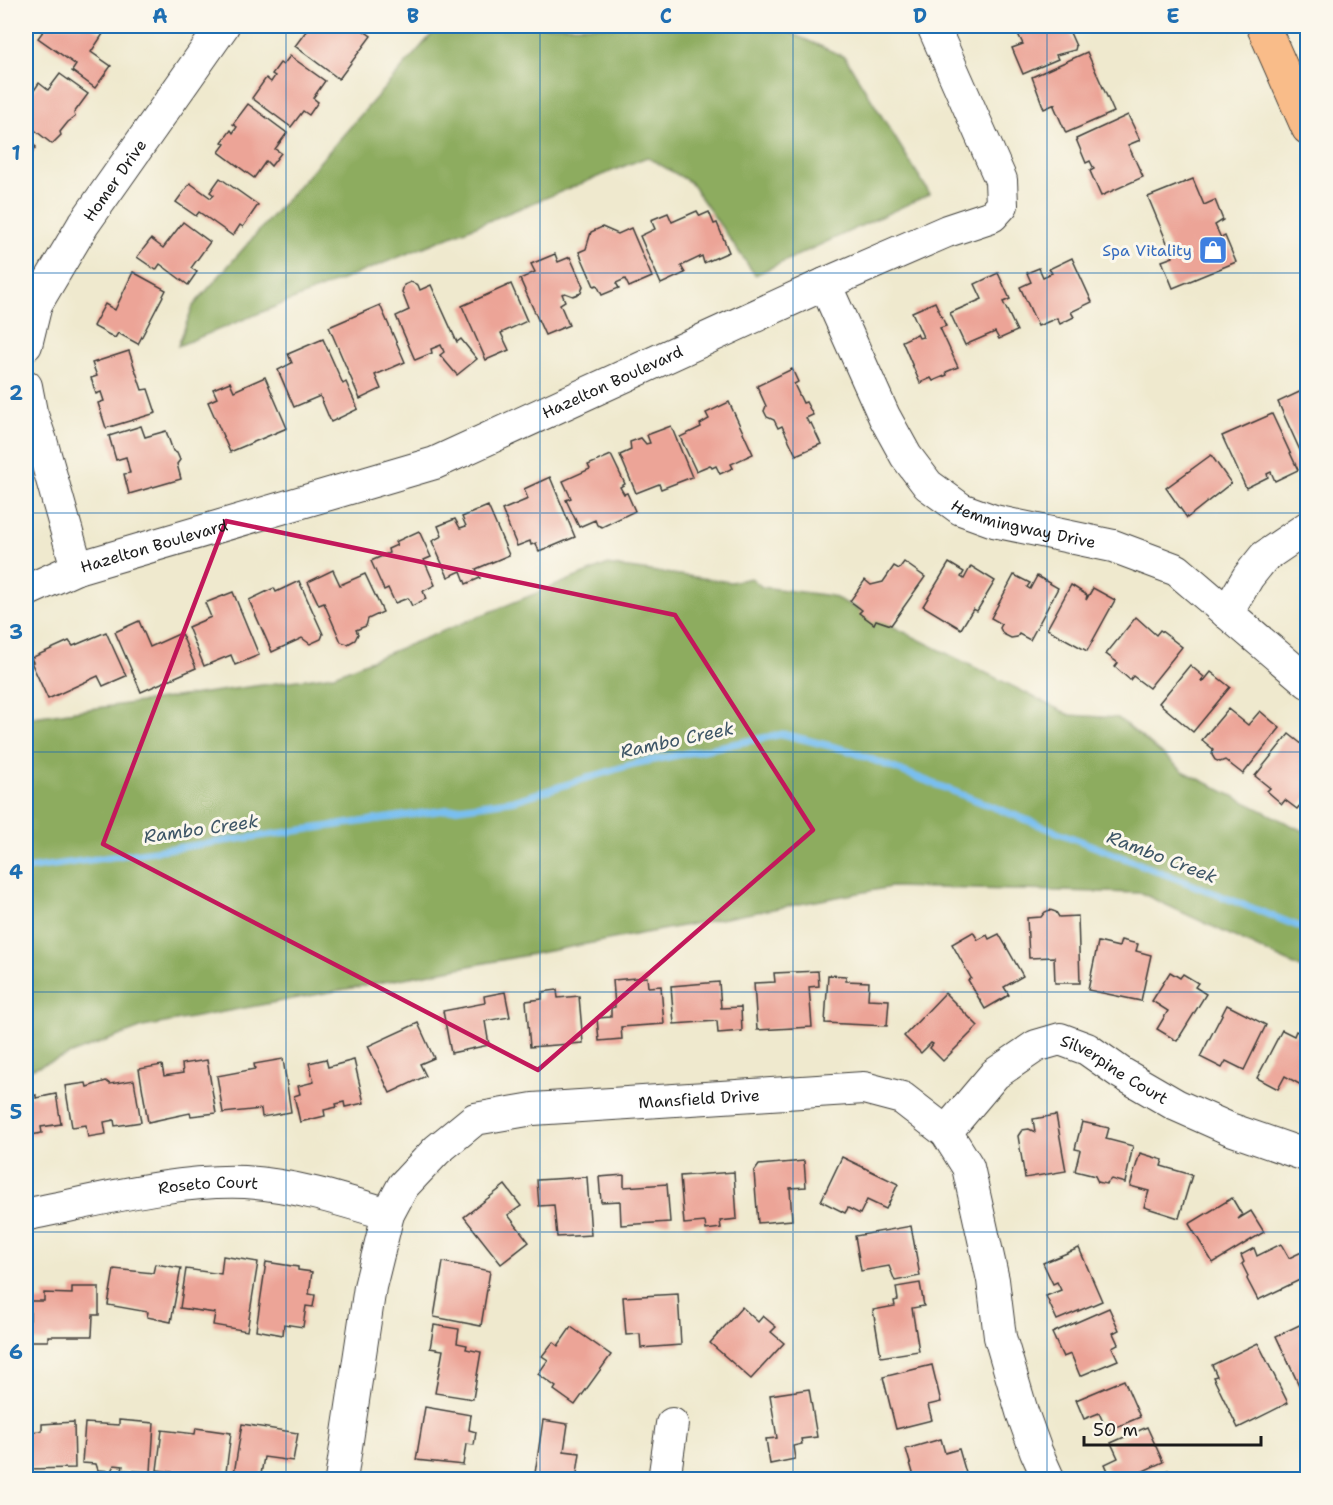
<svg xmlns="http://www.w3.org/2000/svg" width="1333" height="1505" font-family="'Shantell Sans',sans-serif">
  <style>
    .forest { fill: #8dac5f; stroke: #54643e; stroke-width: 1.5 }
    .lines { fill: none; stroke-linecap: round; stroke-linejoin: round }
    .stream { stroke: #79bff0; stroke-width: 7 }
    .building { fill: #eca497 }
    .minor-casing { stroke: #3c3b37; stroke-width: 34 }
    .major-casing { stroke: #3c3b37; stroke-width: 35 }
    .minor { stroke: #fff; stroke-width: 32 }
    .major { stroke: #f9bc89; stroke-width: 33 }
    .marked { fill: none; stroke: #c2185b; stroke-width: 4.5; stroke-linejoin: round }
    .grid { fill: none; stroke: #1f6fb2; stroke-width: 1.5; stroke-opacity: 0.55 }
    .labels { text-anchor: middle; stroke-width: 6; stroke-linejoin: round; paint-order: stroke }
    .street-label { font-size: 16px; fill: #1c1c1c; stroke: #fbf7ec }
    .shop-label { font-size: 16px; fill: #366cbe; stroke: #fbf7ec; text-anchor: end }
    .water-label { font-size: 18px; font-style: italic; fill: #3d5566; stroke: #fbf7ec }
    .neatline { fill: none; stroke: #1f6fb2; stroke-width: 2 }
    .grid-label { font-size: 20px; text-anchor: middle; font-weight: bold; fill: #1f6fb2 }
  </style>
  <rect width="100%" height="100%" fill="#fbf7ec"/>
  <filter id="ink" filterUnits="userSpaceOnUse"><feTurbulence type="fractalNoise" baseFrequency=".0167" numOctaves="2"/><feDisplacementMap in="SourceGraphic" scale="12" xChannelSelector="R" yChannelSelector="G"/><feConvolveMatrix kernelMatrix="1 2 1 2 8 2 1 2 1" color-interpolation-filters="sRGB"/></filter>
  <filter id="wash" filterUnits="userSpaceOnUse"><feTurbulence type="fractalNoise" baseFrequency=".008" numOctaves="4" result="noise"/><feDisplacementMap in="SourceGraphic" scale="24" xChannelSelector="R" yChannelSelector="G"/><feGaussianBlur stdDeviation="1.35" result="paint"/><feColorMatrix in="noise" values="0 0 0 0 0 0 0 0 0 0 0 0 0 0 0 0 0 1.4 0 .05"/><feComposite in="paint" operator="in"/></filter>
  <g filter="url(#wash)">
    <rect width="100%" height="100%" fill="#efe9ce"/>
    <g class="forest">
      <polygon points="439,26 775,26 845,57 930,194 755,275 690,182 647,157 178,346 193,306"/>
      <polygon points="606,565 731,582 751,578 762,587 832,596 1070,715 1118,718 1183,771 1307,833 1307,971 1141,893 891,887 143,1027 26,1071 26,718 334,675"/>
    </g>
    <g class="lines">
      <polyline class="stream" points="26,869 516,800 633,764 783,734 850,751 1308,930"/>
    </g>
    <g id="blocks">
      <g class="building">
        <polygon points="47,26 91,26 103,34 91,52 111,66 95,88 72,71 76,65 38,38"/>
        <polygon points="304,26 357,26 371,36 339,79 295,46 307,30"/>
        <polygon points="1014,26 1067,26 1076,46 1075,50 1056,55 1058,59 1023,74 1012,48 1023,44"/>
        <polygon points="1087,52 1114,112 1066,133 1054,106 1055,104 1044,109 1032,77"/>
        <polygon points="290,56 325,81 313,98 318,102 309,115 303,111 291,127 252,98 266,78 271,82 275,76 272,74 280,63 283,65"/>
        <polygon points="60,74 88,94 74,113 75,117 68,122 60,132 61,135 52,144 26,123 26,102 39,83 48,90"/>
        <polygon points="248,104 287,133 275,149 281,153 271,166 266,161 254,178 219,152 225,144 222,142 231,130 233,133 237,127 233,124"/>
        <polygon points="1128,115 1140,140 1128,145 1143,177 1101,196 1090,171 1094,169 1090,161 1086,163 1076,139"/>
        <polygon points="26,139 36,147 26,161"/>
        <polygon points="220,178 258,205 243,227 240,225 233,236 199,212 196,216 176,202 190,183 211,198 214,195 210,192"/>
        <polygon points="1193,179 1204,205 1215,200 1223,220 1215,225 1221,238 1225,236 1236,262 1173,288 1162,261 1173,257 1148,197"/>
        <polygon points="697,211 700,216 709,212 714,224 717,223 729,252 704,263 702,256 681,266 685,273 661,284 640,236 655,229 651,220 668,213 672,222"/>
        <polygon points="183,222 210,242 191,268 197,272 188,285 160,264 156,270 137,257 151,239 163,248"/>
        <polygon points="602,227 618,234 631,228 652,277 629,287 625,279 616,283 619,288 602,295 597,285 594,286 579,252 586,249 591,232"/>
        <polygon points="555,254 558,262 570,257 583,286 581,293 573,296 565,293 562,294 565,301 560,304 569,325 545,335 520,279 535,272 531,264"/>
        <polygon points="1072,258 1092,302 1071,312 1074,317 1060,324 1057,318 1038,326 1020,287 1031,282 1027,273 1039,268 1043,277 1052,273 1049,269"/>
        <polygon points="133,272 166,290 138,344 118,333 115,338 93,326 105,304 115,310"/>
        <polygon points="998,273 1010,299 1003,302 1017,331 999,339 995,332 965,345 950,313 982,299 975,284"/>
        <polygon points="411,282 418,285 420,290 431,285 457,342 461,339 477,359 457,375 440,355 444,352 441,345 431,349 432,353 415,360 396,316 409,310 402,292 404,285"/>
        <polygon points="511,284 527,321 501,333 509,350 486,360 462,306"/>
        <polygon points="935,302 946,326 940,328 958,367 946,372 947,375 933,381 931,378 920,383 902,341 917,334 919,338 923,337 912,312"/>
        <polygon points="380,305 405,362 375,375 381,389 360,399 329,327"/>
        <polygon points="323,339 343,384 346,382 358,409 331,422 320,396 294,407 278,370 292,363 288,354"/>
        <polygon points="129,351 142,390 148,389 156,413 106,428 98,403 104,401 101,392 96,394 91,378 97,376 92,363"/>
        <polygon points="792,369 798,382 794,384 803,403 806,402 813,415 806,418 809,424 811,423 821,444 796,455 782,426 778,428 774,420 767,417 764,411 766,406 757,386"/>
        <polygon points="265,377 287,428 230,452 208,402 217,398 213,389 230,382 234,391"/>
        <polygon points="1308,388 1308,454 1303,457 1278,402"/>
        <polygon points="729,402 753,454 731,464 733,468 720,474 716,466 712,468 710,465 696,471 680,437 701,427 700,424 709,419 706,413"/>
        <polygon points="1272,414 1298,470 1275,481 1271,472 1267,474 1268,477 1246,488 1222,436"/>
        <polygon points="141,426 145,437 166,431 173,451 177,453 180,460 177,464 181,479 129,494 124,474 130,473 126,457 116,460 109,436"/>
        <polygon points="671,426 692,477 661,489 659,484 636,493 620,455 631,450 630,442 641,438 646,444 650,443 647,435"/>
        <polygon points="611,455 625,484 620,487 624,494 627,493 635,511 602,527 597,525 595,520 579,527 566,500 571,498 563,481 590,469 588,465"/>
        <polygon points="1211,455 1231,483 1187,518 1166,488"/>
        <polygon points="550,477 575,537 539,552 536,543 531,545 530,541 517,546 502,510 528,499 524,489"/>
        <polygon points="488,506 509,555 476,569 480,578 466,584 461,571 448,577 432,541 442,536 438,526 455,519 460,528 466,526 462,517"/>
        <polygon points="419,531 431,557 424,560 435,585 423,591 426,599 412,606 408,598 395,603 388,588 384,590 371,561 389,553 388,549 397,545 395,542"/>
        <polygon points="904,562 925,577 891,625 876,620 874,624 859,613 862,610 850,601 865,580 871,585 883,582 894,566 899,569"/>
        <polygon points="949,563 964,572 961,577 964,579 971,566 995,581 977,611 973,609 961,629 923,606"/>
        <polygon points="333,570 340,585 365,574 383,612 368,619 366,626 356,630 358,634 355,640 348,644 341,642 324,603 319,605 308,582"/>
        <polygon points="1014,575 1030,583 1027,587 1030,589 1037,576 1058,588 1030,640 1019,634 1017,637 1011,638 1003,634 1000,628 1002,624 991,618"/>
        <polygon points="299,581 323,634 321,639 310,644 302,638 272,652 249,600 274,588 276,592"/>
        <polygon points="1071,585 1087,595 1086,600 1093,588 1115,600 1087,651 1047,629"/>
        <polygon points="233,592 259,655 235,665 231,655 204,666 188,627 211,617 205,603"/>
        <polygon points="1136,617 1156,635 1160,630 1182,647 1149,688 1133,676 1130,680 1115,667 1118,663 1106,654"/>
        <polygon points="139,621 150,647 181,633 196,668 141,692 115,632"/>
        <polygon points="106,632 126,676 103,686 98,676 48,699 31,662 33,662 31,658 69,641 73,646"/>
        <polygon points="1190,665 1204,677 1201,681 1203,682 1211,672 1230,687 1193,732 1159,703"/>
        <polygon points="1228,709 1248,725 1260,711 1280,728 1243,774 1225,760 1220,762 1215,760 1212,755 1213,749 1202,740"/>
        <polygon points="1289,734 1308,749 1308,796 1297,809 1285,800 1282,804 1267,791 1270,788 1255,776"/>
        <polygon points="1050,910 1056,912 1059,917 1078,916 1080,983 1055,983 1054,957 1029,958 1027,918 1041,917 1045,912"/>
        <polygon points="973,932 978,940 987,935 989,939 999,934 1023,976 1004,987 1009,995 985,1009 968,980 971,978 952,944"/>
        <polygon points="1121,940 1138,944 1136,951 1151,955 1141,1001 1088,990 1098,942 1119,947"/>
        <polygon points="818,971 819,986 809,987 812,1027 757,1030 754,983 775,982 774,973"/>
        <polygon points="1170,972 1180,978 1183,974 1198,983 1195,987 1206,994 1177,1041 1157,1029 1168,1011 1152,1001"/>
        <polygon points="828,975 846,976 846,981 869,982 868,999 889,1000 887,1026 825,1023"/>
        <polygon points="647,977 648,987 661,986 664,1024 621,1027 622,1039 599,1041 597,1018 611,1017 611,1008 615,1007 613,980"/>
        <polygon points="719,982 721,1008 741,1007 742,1031 718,1033 717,1021 674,1024 671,986"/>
        <polygon points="557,990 558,998 579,996 583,1043 530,1047 526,1001 542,999 542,992"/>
        <polygon points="505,992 510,1017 485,1021 489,1045 451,1053 443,1011 485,1003 484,996"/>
        <polygon points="945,993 978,1026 943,1061 930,1048 933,1044 931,1043 921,1053 904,1036"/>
        <polygon points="1227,1005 1266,1025 1244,1070 1226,1061 1222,1068 1200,1057"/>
        <polygon points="418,1023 434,1058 420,1064 426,1076 390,1093 368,1046"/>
        <polygon points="1282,1030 1294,1036 1296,1031 1308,1037 1308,1073 1301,1085 1285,1076 1278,1089 1257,1078"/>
        <polygon points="283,1059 291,1112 262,1117 261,1109 223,1113 217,1076 255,1069 254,1064"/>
        <polygon points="326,1059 328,1067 354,1060 364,1103 345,1107 344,1102 336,1104 337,1107 324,1110 325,1116 300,1122 294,1096 300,1094 298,1086 314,1082 309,1063"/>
        <polygon points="207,1060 216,1113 191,1116 190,1113 148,1122 139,1069 162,1065 164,1076 183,1073 182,1064"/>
        <polygon points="134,1080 141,1122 115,1126 114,1120 104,1122 106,1134 88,1137 86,1125 72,1127 65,1086 86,1083 87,1087 106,1081 110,1084"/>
        <polygon points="56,1094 61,1124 41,1127 42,1133 26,1136 26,1097 36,1095 36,1098"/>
        <polygon points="1056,1115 1066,1171 1025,1178 1018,1136 1022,1130 1029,1129 1035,1132 1033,1119"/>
        <polygon points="1082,1122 1109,1128 1106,1139 1133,1146 1125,1183 1111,1179 1106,1184 1098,1182 1095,1176 1075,1171 1080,1150 1075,1149"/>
        <polygon points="1140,1153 1163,1160 1161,1166 1192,1175 1179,1218 1144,1207 1149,1191 1130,1186"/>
        <polygon points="842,1157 898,1184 886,1209 867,1200 860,1214 848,1208 845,1213 821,1201"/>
        <polygon points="804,1161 806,1187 790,1188 792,1220 758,1223 754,1172 759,1165"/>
        <polygon points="734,1172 737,1219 720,1221 721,1228 706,1230 705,1222 684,1224 680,1176"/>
        <polygon points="624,1175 624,1187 667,1184 670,1222 621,1225 620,1201 601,1202 599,1177"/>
        <polygon points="587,1177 591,1235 557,1237 554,1205 539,1206 537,1180"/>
        <polygon points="505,1185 521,1206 508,1215 529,1242 501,1264 464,1217"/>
        <polygon points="1232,1198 1242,1215 1238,1219 1251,1211 1264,1232 1213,1263 1189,1224"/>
        <polygon points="911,1226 920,1276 895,1281 889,1266 861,1271 855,1236"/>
        <polygon points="1281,1244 1289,1258 1308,1249 1308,1276 1258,1300 1247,1279 1248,1276 1242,1264 1244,1262 1241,1255 1254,1248 1257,1256"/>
        <polygon points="1079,1248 1102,1301 1057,1320 1046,1296 1061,1290 1057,1282 1053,1284 1043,1263"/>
        <polygon points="223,1256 258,1262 247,1331 213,1325 215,1313 180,1308 186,1269 221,1274"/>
        <polygon points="266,1262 298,1267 298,1270 312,1272 309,1294 315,1295 313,1307 306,1306 303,1327 284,1324 283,1335 256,1330"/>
        <polygon points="443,1262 490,1271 481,1326 434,1317"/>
        <polygon points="155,1264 181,1268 171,1322 147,1317 148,1312 108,1305 114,1269 153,1273"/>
        <polygon points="920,1283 924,1306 912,1308 919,1351 881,1357 873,1310 895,1306 894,1301 898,1300 896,1287"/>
        <polygon points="72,1287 99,1287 99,1315 93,1315 92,1336 48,1336 48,1341 26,1341 26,1320 30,1320 30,1301 44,1301 44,1293 72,1294"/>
        <polygon points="678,1294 681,1345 641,1348 640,1334 626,1335 623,1297"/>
        <polygon points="742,1307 758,1322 763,1316 776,1327 771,1332 784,1343 751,1379 710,1343"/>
        <polygon points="1109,1308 1119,1330 1113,1333 1118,1344 1112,1347 1118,1360 1080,1376 1071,1354 1063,1357 1052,1333"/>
        <polygon points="1308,1321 1308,1397 1305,1398 1276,1336"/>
        <polygon points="434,1325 459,1329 457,1343 467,1345 466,1349 481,1352 473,1399 435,1393 443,1350 430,1348"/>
        <polygon points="571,1327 611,1355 575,1405 554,1390 556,1387 538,1374 548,1360 542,1356 553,1342 558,1346"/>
        <polygon points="1258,1343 1288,1403 1238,1428 1213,1377 1217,1376 1212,1365"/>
        <polygon points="932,1365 941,1402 928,1405 932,1420 896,1429 883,1377"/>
        <polygon points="1124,1380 1140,1417 1107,1431 1099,1413 1084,1419 1076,1400"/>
        <polygon points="809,1389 817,1437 801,1439 802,1444 793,1446 795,1459 770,1464 766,1439 777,1438 770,1395"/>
        <polygon points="425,1407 471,1415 469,1430 476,1432 474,1445 466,1444 463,1465 416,1460"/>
        <polygon points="119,1420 154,1423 151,1472 122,1470 123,1466 114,1465 111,1471 98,1470 96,1464 82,1463 85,1423 119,1425"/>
        <polygon points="543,1420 568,1424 564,1451 580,1453 576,1480 534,1480"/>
        <polygon points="74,1422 75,1468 26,1469 26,1432 42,1431 42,1424"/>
        <polygon points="242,1424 298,1433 293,1461 264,1457 260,1480 233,1480"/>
        <polygon points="1147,1427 1163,1462 1124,1480 1112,1480 1105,1464 1118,1458 1111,1443"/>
        <polygon points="196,1428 231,1433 225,1480 198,1479 198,1474 188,1473 185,1479 174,1477 172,1472 157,1470 162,1430 195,1434"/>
        <polygon points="941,1439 945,1453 959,1449 968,1480 915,1480 906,1449"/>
        <polygon points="1168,1470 1172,1480 1147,1480"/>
        <polygon points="414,1476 428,1478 428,1480 414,1480"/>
      </g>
    </g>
  </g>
  <g filter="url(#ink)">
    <use href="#blocks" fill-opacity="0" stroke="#3c3b37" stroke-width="1.5"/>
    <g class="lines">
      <g class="minor-casing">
        <g id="minor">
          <path id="s1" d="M825,284L884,416L906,456L928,485L961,509L994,521L1113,546L1177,570L1308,682"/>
          <path id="s2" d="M26,345L36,304L83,225L223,26"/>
          <polyline points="26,386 31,412 42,444 77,568"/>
          <path id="s3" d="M26,591L77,568L435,463L825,284L947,231L992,216L1002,205L1001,180L933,26"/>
          <polyline points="1227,613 1248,577 1264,557 1308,527"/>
          <path id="s4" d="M946,1132L995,1074L1036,1046L1060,1039L1087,1049L1121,1073L1176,1105L1230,1129L1308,1156"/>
          <path id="s5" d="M28,1214C96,1201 175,1179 245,1182C294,1185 342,1200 388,1214"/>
          <path id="s6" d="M341,1480L370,1287L388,1214L403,1186L437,1150L475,1119L533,1109L864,1088L902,1098L946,1132L968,1167L993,1280L1000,1337L1022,1412L1036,1451L1049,1480"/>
          <polyline points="664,1480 672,1424"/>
        </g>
      </g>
      <g class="major-casing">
        <polyline id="major" points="1263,26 1308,128"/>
      </g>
      <use href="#minor" class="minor"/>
      <use href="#major" class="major"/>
    </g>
  </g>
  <path class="marked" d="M226,521L675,615L813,830L538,1070L103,844Z"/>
  <path class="grid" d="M286,26V1480M540,26V1480M793,26V1480M1047,26V1480M26,273H1308M26,513H1308M26,752H1308M26,992H1308M26,1232H1308"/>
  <defs>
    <g id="shop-square" transform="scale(1.5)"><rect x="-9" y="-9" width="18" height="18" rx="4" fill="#3f7fe0" stroke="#fbf7ec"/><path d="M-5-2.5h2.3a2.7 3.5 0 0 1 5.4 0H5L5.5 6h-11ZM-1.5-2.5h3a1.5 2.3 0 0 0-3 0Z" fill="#fff"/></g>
  </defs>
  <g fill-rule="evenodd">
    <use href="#shop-square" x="1213" y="250"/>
  </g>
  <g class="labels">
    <g class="street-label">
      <text dy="6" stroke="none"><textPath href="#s2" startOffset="189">Homer Drive</textPath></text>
      <text dy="6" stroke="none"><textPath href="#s3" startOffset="624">Hazelton Boulevard</textPath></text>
      <text dy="6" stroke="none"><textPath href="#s1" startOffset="332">Hemmingway Drive</textPath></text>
      <text dy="6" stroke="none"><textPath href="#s3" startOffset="136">Hazelton Boulevard</textPath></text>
      <text dy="6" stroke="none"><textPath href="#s4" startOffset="213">Silverpine Court</textPath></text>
      <text dy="6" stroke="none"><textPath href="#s6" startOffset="626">Mansfield Drive</textPath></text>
      <text dy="6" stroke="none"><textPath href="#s5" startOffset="183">Roseto Court</textPath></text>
    </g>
    <g class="shop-label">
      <text x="1192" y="256">Spa Vitality</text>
    </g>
    <g class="water-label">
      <text transform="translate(677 740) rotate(-12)" y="6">Rambo Creek</text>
      <text transform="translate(201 829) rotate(-8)" y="6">Rambo Creek</text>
      <text transform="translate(1162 857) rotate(21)" y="6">Rambo Creek</text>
    </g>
  </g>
  <rect width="1333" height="1505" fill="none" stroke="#fbf7ec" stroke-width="66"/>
  <path d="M1084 1436v9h177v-9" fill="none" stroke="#1c1c1c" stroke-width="3"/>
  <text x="1093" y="1436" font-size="18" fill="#1c1c1c" stroke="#fbf7ec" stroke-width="4.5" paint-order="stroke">50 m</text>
  <rect x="33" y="33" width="1267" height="1439" class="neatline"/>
  <g class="grid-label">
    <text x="160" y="23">A</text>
    <text x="413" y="23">B</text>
    <text x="666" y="23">C</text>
    <text x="920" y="23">D</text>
    <text x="1173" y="23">E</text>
    <text x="16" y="160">1</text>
    <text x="16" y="400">2</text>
    <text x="16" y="639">3</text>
    <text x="16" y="879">4</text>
    <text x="16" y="1119">5</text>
    <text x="16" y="1359">6</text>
  </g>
</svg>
